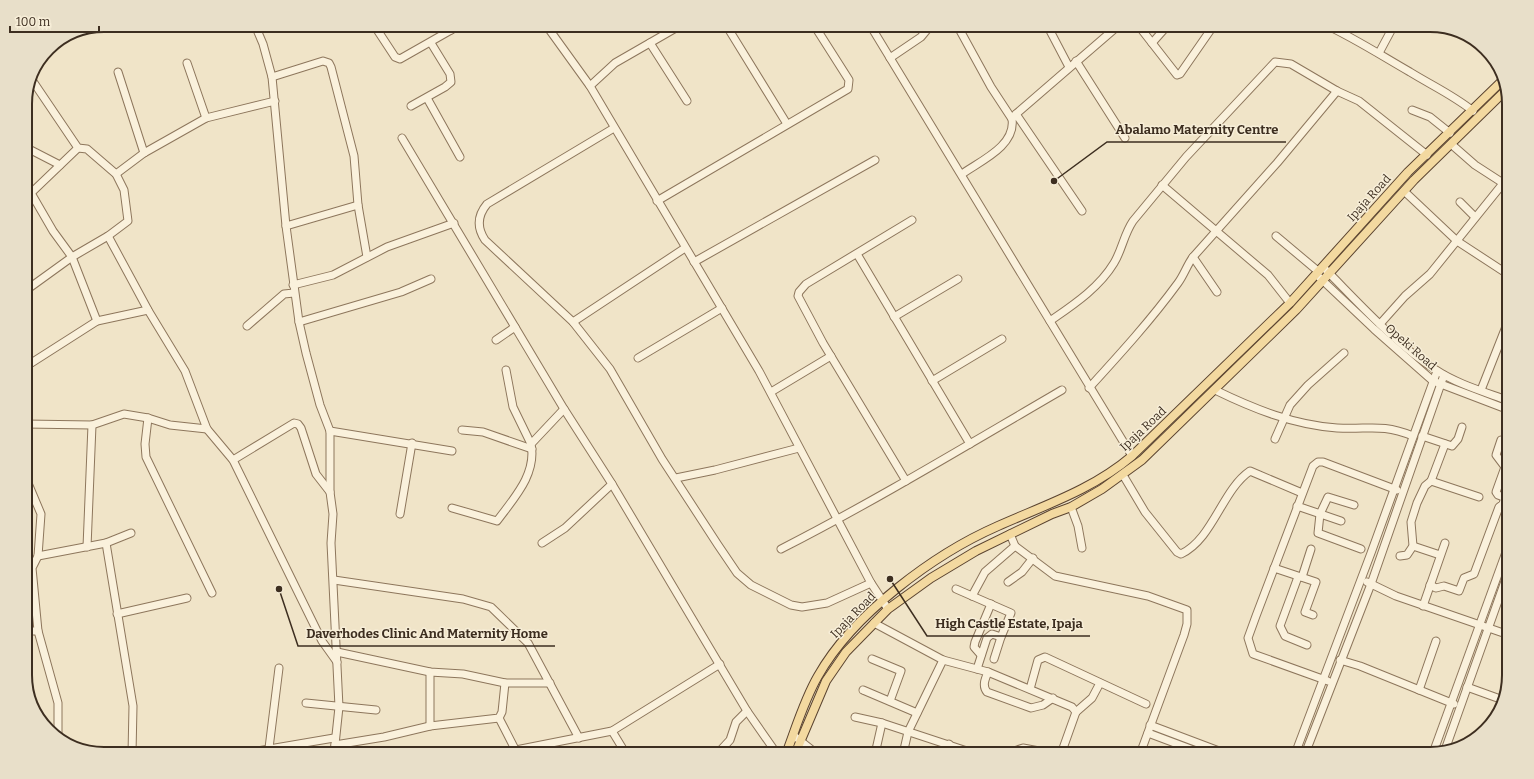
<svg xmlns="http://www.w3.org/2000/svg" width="1534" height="779" font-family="Bitter,serif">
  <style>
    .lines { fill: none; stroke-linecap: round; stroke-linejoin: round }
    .minor-casing { stroke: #8d765c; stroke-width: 9 }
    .major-casing { stroke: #5b4430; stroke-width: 10 }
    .minor { stroke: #faf1dc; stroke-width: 7 }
    .major { stroke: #f3d9a0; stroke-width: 8 }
    .labels { text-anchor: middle; stroke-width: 3; stroke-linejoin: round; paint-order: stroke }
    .street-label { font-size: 12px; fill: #3d2e20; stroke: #f7eed8 }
    .rim { fill: none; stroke: #3d2e20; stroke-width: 2 }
    .leader { fill: none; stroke: #3d2e20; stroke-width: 1.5 }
    .callout-dot { fill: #3d2e20; stroke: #f7eed8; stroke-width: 1.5 }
    .callout-label { font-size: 13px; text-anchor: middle; font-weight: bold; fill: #3d2e20; stroke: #f7eed8; stroke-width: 3; stroke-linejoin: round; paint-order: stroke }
  </style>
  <rect width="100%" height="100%" fill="#f0e4c8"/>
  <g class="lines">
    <g class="minor-casing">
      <g id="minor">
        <polyline points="255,25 263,44 272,77 286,226 299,322 306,353 320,405 330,431 330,492 333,514 331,543 339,707 334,754"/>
        <polyline points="374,25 395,57 400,59 451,30"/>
        <polyline points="447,25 451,30 461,25"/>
        <polyline points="546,25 590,86 759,371 871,583 888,609"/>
        <polyline points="726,25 787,124"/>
        <polyline points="870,25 1132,456"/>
        <polyline points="957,25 991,87 1012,119"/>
        <polyline points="1047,25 1069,67"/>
        <polyline points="1138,25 1177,75 1180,74 1214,25"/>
        <path d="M1326,25C1356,39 1382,56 1410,72C1431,85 1453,95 1473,111"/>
        <polyline points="650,43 687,101"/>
        <polyline points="1152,43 1168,25"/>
        <polyline points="1379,53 1394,25"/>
        <polyline points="890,58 921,37 931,25"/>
        <polyline points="1076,61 1125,138"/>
        <polyline points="187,63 206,118"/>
        <polyline points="118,72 144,153"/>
        <polyline points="272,77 323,61 329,63 331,67 354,156 358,205 367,257"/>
        <polyline points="590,86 615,63 681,25"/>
        <polyline points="427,98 460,157"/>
        <polyline points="411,106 445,87 451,82 450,74 431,43"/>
        <polyline points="1412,110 1430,117 1450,133"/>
        <polyline points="1016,114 1082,211"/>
        <path d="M614,128L487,204C477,216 477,228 485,240L573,322L610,369L662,459L718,545L737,573L751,585L791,605L802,607L827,603L871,583"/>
        <polyline points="402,138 564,409 612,484 747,711 777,754"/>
        <polyline points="1451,144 1475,165 1509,187"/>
        <polyline points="25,147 60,165"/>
        <polyline points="116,174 144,153 206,118 275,101"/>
        <path d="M962,174C980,161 1016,146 1012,119L1016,114L1119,25"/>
        <polyline points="1162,185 1268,275 1290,303"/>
        <polyline points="25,189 31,193 53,231 72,257 97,321"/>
        <polyline points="1404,191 1457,241 1509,275"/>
        <polyline points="31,193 78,148"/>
        <polyline points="657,201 848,89 849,80 814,25"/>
        <polyline points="1460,202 1475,217"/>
        <polyline points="286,226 358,205"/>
        <polyline points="108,236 148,310 185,371 207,429 233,460 322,641 337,662"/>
        <polyline points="1276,236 1319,272"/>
        <polyline points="857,254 970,444"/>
        <polyline points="1193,257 1217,292"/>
        <polyline points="694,262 875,160"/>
        <path d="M1323,267C1357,301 1396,345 1436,370C1457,384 1485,392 1509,401"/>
        <polyline points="1319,277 1374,329 1433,381 1509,410"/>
        <polyline points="293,285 333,275 387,247 454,223"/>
        <polyline points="25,291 72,257 108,236 128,221 124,190 116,174 87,149 78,148 30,77"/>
        <polyline points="894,317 958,279"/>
        <path d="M1050,321C1073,305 1099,288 1114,263C1122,250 1124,234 1133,221L1186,157L1275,62L1291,64L1337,91L1359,101L1427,155"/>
        <polyline points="299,322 401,292 431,279"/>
        <polyline points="573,322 685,248"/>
        <polyline points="1380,324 1405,296 1430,274 1509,176"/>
        <polyline points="247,326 284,294 294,293"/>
        <polyline points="496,340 515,327"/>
        <polyline points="638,358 722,308"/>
        <polyline points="25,367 97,321 148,310"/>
        <polyline points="506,370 513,407 531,444"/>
        <polyline points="932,381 1002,339"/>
        <path d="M1089,388C1120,354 1151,320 1178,283C1184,275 1187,265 1193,257L1277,163L1337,91"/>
        <path d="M1215,390C1254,409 1294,425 1337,428C1369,430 1380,423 1413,436"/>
        <polyline points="1481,390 1509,319"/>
        <polyline points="771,392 831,356"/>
        <polyline points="148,418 145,444 146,457 212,593"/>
        <polyline points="25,424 92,425 124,414 148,418 170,425 207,429"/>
        <polyline points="462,430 483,432 532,449"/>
        <polyline points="330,431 452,451"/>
        <polyline points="1422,436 1452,446 1458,439 1462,427"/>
        <polyline points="1275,439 1290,405 1308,385 1344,353"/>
        <polyline points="1501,440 1496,455 1505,467 1496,492 1498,495 1509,499"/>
        <polyline points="233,460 294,423 298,424 301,428 316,474 330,492"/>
        <path d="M1123,475L1145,512L1177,552L1181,554C1213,539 1222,490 1250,471L1302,493"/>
        <polyline points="25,476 41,514 38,556 32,568 38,631 58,703 58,736"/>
        <polyline points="676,478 715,470 799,448"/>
        <polyline points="906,481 823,343 798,296 799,292 806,284 912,220"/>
        <polyline points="1431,481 1479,497"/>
        <polyline points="1354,505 1328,497 1320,514 1318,533 1361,549"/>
        <polyline points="1297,506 1341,521"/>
        <polyline points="1071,507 1078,526 1082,548"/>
        <path d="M452,508L497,521C514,498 537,474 531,444L564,409"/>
        <polyline points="400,514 412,443"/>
        <polyline points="1010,534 1015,546 1055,576 1148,596 1187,610 1187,624 1184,635 1140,754"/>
        <polyline points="106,543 133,706 132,754"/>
        <polyline points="542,543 565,528 612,484"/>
        <polyline points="1413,546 1440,555"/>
        <polyline points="87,547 92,425"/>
        <path d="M781,549C877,500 969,444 1062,390"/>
        <polyline points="38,556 106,543 131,533"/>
        <polyline points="1400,556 1407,555 1413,546 1411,522 1417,503 1425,486 1431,481 1445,444"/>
        <polyline points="1274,568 1316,582 1305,612 1313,615"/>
        <polyline points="1298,577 1280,626 1285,636 1307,645"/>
        <polyline points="1302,577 1311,549"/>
        <polyline points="334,580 463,599 491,607 528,643 579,738"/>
        <polyline points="1008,582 1022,572 1033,558"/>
        <polyline points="1367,582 1396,596 1509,635"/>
        <polyline points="1430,585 1436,588 1444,586 1459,591 1464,578 1474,574 1499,507 1503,504 1505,497"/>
        <polyline points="956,589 1011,613 1001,637 992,634 987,638 977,669"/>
        <polyline points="972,596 985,572 1015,546"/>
        <polyline points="1423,606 1445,543"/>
        <polyline points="117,614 187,598"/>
        <polyline points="874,623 943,660 988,672 1072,707 1076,712 1061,754"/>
        <polyline points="25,631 38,631"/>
        <polyline points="337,652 430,672 463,674 505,683 550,683"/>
        <polyline points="981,655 974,647 975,642 991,604"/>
        <polyline points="872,659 901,671 890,701"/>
        <polyline points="994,659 1001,637"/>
        <polyline points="1340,660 1360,666 1454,704"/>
        <polyline points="430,672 430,726"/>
        <path d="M988,672C985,679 982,686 987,692L1031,708L1043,705L1053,698"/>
        <polyline points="1328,681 1253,654 1248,638 1256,616 1313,466 1318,462 1323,462 1397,490"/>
        <polyline points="1467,687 1503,700"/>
        <polyline points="1030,689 1038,660 1045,657 1146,704"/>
        <polyline points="863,690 917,713"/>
        <polyline points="1419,690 1436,641"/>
        <polyline points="306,703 376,710"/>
        <polyline points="1076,712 1092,698 1100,683"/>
        <polyline points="855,717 882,723 976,754"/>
        <polyline points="499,718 517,753"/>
        <polyline points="1150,725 1227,754"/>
        <polyline points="612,731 626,754"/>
        <polyline points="1148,733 1204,754"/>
        <polyline points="793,735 817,754"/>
        <polyline points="335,745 384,737 430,726 499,718 502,712 505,683"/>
        <polyline points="269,748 279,668"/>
        <polyline points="516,750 612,731 720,664"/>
        <polyline points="1445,750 1509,570"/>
        <polyline points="1433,753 1509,544"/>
        <polyline points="239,754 334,738"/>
        <polyline points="717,754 730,740 736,722 747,711"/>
        <polyline points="875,754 882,723"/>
        <polyline points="903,754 908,732 943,660"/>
        <polyline points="946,754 949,744"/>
        <polyline points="1013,754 1017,750 1023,748 1055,754"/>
        <polyline points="1295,754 1371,553 1437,371"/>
        <polyline points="1305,754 1371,584 1444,375"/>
      </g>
    </g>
    <g class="major-casing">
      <g id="major">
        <path d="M786,754C796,728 804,700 818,676C853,614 934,554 998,526C1045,505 1092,490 1132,456L1290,303L1408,172L1503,80"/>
        <polyline points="795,754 826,681 846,652 888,609 931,578 976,551 1052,514 1071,507 1102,489 1142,460 1296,310 1414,180 1506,90"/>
      </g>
    </g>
    <use href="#minor" class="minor"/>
    <use href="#major" class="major"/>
  </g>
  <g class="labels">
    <g class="street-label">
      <text transform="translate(1369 198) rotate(-48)" y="4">Ipaja Road</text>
      <text transform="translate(1411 347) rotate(41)" y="4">Opeki Road</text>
      <text transform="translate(1143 429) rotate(-43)" y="4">Ipaja Road</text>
      <text transform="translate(853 615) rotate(-46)" y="4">Ipaja Road</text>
    </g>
  </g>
  <path d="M0 0H1534V779H0ZM104 32H1430A72 72 0 0 1 1502 104V675A72 72 0 0 1 1430 747H104A72 72 0 0 1 32 675V104A72 72 0 0 1 104 32Z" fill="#e8dfc9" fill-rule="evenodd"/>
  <path class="rim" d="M104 32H1430A72 72 0 0 1 1502 104V675A72 72 0 0 1 1430 747H104A72 72 0 0 1 32 675V104A72 72 0 0 1 104 32Z"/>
  <path class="leader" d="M1054 181L1107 142H1286M890 579L927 636H1090M279 589L298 646H555"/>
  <g class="callout-dot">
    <circle cx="1054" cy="181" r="4"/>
    <circle cx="890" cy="579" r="4"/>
    <circle cx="279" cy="589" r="4"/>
  </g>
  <g class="callout-label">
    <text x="1197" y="134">Abalamo Maternity Centre</text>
    <text x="1009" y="628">High Castle Estate, Ipaja</text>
    <text x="427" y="638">Daverhodes Clinic And Maternity Home</text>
  </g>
  <path d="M10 26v6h89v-6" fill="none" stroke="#3d2e20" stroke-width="2"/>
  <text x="16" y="26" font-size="12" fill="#3d2e20" stroke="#f7eed8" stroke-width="3" paint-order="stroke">100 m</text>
</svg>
